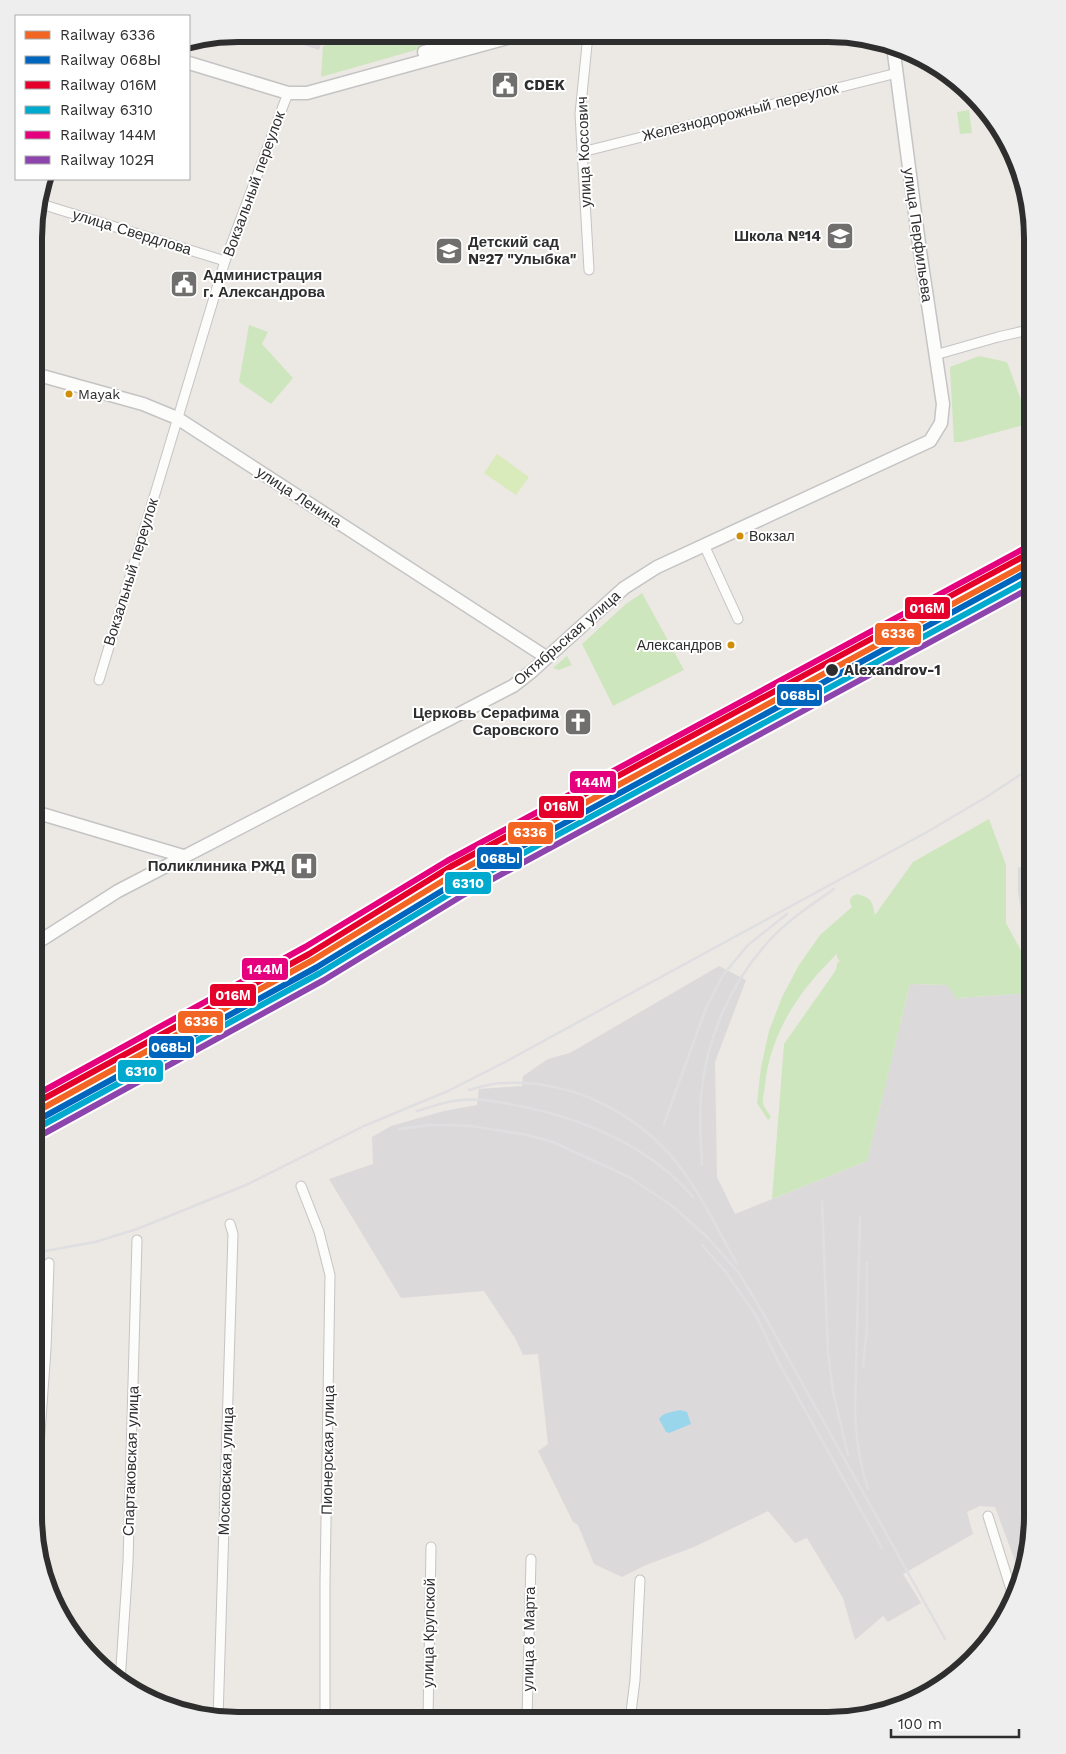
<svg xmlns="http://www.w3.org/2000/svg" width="1066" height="1754" font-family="'Work Sans',sans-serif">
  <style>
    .industrial { fill: #dcd9db }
    .green { fill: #cee6be }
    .pitch { fill: #d9eabb }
    .water { fill: #99d6ec }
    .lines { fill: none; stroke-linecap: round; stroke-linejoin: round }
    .street-casing { stroke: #c5c4c5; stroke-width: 11 }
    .secondary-casing { stroke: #c5c4c5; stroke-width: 15 }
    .street { stroke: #fcfcfb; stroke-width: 9 }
    .secondary { stroke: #fcfcfb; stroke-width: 12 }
    .rail { stroke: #dfdfe1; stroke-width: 2.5 }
    .rail-1-casing { stroke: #fff; stroke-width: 10 }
    .rail-2-casing { stroke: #fff; stroke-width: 10 }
    .rail-3-casing { stroke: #fff; stroke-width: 10 }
    .rail-4-casing { stroke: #fff; stroke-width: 10 }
    .rail-5-casing { stroke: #fff; stroke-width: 10 }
    .rail-6-casing { stroke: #fff; stroke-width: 10 }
    .rail-1 { stroke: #f26522; stroke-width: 6 }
    .rail-2 { stroke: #0065bd; stroke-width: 6 }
    .rail-3 { stroke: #e4002b; stroke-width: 6 }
    .rail-4 { stroke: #00a9ce; stroke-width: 6 }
    .rail-5 { stroke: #e5007d; stroke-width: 6 }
    .rail-6 { stroke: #8e44ad; stroke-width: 6 }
    .bus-dot { fill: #cf8e09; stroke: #fff; stroke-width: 2 }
    .stop-dot { fill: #2e2e2e; stroke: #fff; stroke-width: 2 }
    .labels { text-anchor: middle; stroke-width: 4; stroke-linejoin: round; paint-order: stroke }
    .bus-label { font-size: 14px; fill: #2e2e2e; stroke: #fff; text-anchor: start }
    .poi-label { font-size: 15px; font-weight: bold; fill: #2e2e2e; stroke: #fff; text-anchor: start }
    .street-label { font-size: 15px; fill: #2e2e2e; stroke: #fff }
    .stop-label { font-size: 15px; font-weight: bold; fill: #2e2e2e; stroke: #fff; text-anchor: start }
    .rim { fill: none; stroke: #2e2e2e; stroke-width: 6 }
    .line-badge { stroke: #fff; stroke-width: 2 }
    .badge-label { font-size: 14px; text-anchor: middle; font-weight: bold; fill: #fff }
  </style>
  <rect width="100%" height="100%" fill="#ece8e4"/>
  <g class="industrial">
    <polygon points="269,34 327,34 323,35 319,50"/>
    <polygon points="1032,861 1032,932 1021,910 1018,892 1018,868"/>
    <polygon points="719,966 746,980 715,1062 717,1177 735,1214 867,1161 910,984 947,985 958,1000 959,998 1029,993 1032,995 1032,1529 1021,1577 995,1507 980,1506 967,1512 973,1534 903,1574 921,1603 888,1622 883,1616 855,1640 843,1598 807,1538 795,1543 768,1511 694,1547 646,1565 622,1577 594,1564 578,1525 573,1522 538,1451 548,1444 538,1354 523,1355 515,1338 484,1291 401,1298 329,1179 373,1164 372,1137 391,1126 444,1111 477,1105 479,1089 522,1086 523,1076 548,1059 570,1053"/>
  </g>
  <g class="green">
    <polygon points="364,34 472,34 321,77 323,46"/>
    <polygon points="969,110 972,133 960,134 957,112"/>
    <polygon points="249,325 268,332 262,344 293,378 271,404 239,382"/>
    <polygon points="979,356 1007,362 1028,419 1020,426 961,442 954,442 950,367"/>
    <polygon points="642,593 684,670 613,706 582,644 626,604"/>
    <polygon points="567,656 572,665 559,670 553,668"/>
    <path d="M989,819L1006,865V923L1032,971V995L1029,993L959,998L958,1001L947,985L910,984L867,1161L772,1199L784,1044L836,970L837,963L840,961L837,958V954C800,989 771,1032 765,1084C765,1090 762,1098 763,1103C764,1108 769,1113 771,1117L768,1120L757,1103L761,1067L769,1031L782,997L799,965L820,935L852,907C848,900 850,897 857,894C872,898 872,901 875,915L913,862Z"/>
  </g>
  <polygon class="pitch" points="497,454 529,477 516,495 484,473"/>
  <g class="water">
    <polygon points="34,1318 39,1318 41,1320 39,1334 34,1335"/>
    <path d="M680,1410L687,1412L691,1424L669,1433L666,1432L659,1419C663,1412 673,1412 680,1410Z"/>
  </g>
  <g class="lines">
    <g class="street-casing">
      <g id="street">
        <polyline points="588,35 580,114 589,270"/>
        <polyline points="582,152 897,73"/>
        <polyline points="38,203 225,261"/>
        <polyline points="935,355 998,337 1032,329"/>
        <polyline points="704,545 738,619"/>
        <polyline points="99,680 225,261 288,93"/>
        <polyline points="301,1186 319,1232 330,1275 325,1583 325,1719"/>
        <polyline points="988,1516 1014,1599"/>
        <polyline points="37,1532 38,1461 46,1349 49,1263"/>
        <polyline points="120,1682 128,1562 137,1240"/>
        <polyline points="218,1719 233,1234 230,1224"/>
        <polyline points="428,1719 431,1547"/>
        <polyline points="527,1719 531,1559"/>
        <polyline points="630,1720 635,1680 640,1580"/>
      </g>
    </g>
    <g class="secondary-casing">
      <g id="secondary">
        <polyline points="424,52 485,34"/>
        <polyline points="189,63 288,93 307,93 518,35"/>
        <polyline points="35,216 46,179"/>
        <polyline points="35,374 143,404 177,418 546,657"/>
        <polyline points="35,812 183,856"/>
        <polyline points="35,944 118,891 513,686 531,672 624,588 657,567 930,441 941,423 943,404 920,251 893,46"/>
      </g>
    </g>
    <use href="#street" class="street"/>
    <use href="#secondary" class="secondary"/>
    <g class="rail">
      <path d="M469,1090C480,1087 492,1083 503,1083C569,1079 635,1111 677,1163C700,1192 719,1232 737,1264"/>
      <path d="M417,1111C431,1107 446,1101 461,1100C483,1098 504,1103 525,1107C589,1121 650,1147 693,1197"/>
      <polyline points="664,1124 706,1008 723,975 748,945 787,914"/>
      <polyline points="399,1129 430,1125 447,1125 471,1126 527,1135 553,1142 629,1177 671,1205 707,1237 739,1273 763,1313 945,1639"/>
      <path d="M702,1165C701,1142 699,1119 701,1096C706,1039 730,984 768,942C787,921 811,905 834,889"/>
      <polyline points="822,1201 828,1352 833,1392 848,1455"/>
      <path d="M860,1217L855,1409C856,1438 859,1462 868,1489"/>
      <polyline points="702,1245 725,1271 759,1320"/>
      <polyline points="34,1253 95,1242 137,1229 246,1185 364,1126 448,1091 505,1062 927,832 988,796 1032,767"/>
      <polyline points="755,1314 780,1365 882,1548"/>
      <polyline points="863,1367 867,1328 867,1263"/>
    </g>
    <g class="rail-1-casing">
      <polyline id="rail-1" points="34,1113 313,960 454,874 1032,561"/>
    </g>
    <g class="rail-2-casing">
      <polyline id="rail-2" points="38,1120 317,967 458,881 1032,569"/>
    </g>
    <g class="rail-3-casing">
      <polyline id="rail-3" points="34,1104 309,954 450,867 1028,554"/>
    </g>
    <g class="rail-4-casing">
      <polyline id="rail-4" points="41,1126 320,973 461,887 1032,578"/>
    </g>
    <g class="rail-5-casing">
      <polyline id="rail-5" points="34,1096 305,947 447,861 1025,548"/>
    </g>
    <g class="rail-6-casing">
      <polyline id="rail-6" points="45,1133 324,980 465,894 1032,587"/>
    </g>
    <use href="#rail-1" class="rail-1"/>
    <use href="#rail-2" class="rail-2"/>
    <use href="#rail-3" class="rail-3"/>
    <use href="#rail-4" class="rail-4"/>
    <use href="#rail-5" class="rail-5"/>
    <use href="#rail-6" class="rail-6"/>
  </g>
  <defs>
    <g id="civic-square" transform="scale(1.4375)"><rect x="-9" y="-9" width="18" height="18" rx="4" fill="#706f6e" stroke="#fff"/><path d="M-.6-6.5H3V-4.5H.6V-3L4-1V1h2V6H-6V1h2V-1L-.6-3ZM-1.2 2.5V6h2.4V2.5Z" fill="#fff"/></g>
    <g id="school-square" transform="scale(1.4375)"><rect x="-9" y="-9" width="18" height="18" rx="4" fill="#706f6e" stroke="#fff"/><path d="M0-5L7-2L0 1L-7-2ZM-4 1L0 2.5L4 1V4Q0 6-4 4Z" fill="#fff"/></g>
    <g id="church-square" transform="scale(1.4375)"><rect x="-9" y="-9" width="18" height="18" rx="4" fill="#706f6e" stroke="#fff"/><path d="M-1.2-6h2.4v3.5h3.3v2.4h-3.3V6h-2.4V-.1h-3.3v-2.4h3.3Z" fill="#fff"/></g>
    <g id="hospital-square" transform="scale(1.4375)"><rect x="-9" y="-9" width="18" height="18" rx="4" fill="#706f6e" stroke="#fff"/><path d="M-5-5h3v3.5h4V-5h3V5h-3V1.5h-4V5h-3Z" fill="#fff"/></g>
  </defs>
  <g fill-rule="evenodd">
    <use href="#civic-square" x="505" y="85"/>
    <use href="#school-square" x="840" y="236"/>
    <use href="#school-square" x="449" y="251"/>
    <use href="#civic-square" x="184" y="284"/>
    <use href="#church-square" x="578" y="722"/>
    <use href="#hospital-square" x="304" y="866"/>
  </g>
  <g class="bus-dot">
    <circle cx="69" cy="394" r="4.5"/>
    <circle cx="740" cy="536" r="4.5"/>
    <circle cx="731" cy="645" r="4.5"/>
  </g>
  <circle class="stop-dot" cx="832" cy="670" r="7"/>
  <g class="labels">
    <g class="bus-label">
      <text x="78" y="399">Mayak</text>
      <text x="749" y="541">Вокзал</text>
      <text x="722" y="650" text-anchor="end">Александров</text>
    </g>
    <g class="poi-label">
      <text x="524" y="90">CDEK</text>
      <text x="821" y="241" text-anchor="end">Школа №14</text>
      <text x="468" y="247">Детский сад<tspan x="468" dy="17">№27 "Улыбка"</tspan></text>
      <text x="203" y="280">Администрация<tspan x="203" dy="17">г. Александрова</tspan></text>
      <text x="559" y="718" text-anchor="end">Церковь Серафима<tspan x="559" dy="17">Саровского</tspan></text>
      <text x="285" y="871" text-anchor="end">Поликлиника РЖД</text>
    </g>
    <g class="street-label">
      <text transform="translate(740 112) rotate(-14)" y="5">Железнодорожный переулок</text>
      <text transform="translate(584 152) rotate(-92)" y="5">улица Коссович</text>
      <text transform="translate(254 184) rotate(-70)" y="5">Вокзальный переулок</text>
      <text transform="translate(132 232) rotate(17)" y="5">улица Свердлова</text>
      <text transform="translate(918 235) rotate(82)" y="5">улица Перфильева</text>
      <text transform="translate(299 497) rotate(33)" y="5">улица Ленина</text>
      <text transform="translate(131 572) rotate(-73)" y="5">Вокзальный переулок</text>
      <text transform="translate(567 638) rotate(-41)" y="5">Октябрьская улица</text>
      <text transform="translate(328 1450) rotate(-89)" y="5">Пионерская улица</text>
      <text transform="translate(131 1461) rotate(-88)" y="5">Спартаковская улица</text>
      <text transform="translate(226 1471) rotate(-88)" y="5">Московская улица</text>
      <text transform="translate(429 1633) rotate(-89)" y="5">улица Крупской</text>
      <text transform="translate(529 1639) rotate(-89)" y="5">улица 8 Марта</text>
    </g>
    <g class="stop-label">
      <text x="844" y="675">Alexandrov-1</text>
    </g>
  </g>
  <path d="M0 0H1066V1754H0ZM238 42H828A196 196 0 0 1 1024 238V1516A196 196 0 0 1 828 1712H238A196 196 0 0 1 42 1516V238A196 196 0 0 1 238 42Z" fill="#eee" fill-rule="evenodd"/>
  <path class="rim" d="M238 42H828A196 196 0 0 1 1024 238V1516A196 196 0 0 1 828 1712H238A196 196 0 0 1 42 1516V238A196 196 0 0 1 238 42Z"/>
  <g class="line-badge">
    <rect x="904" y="596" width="47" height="24" rx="5" fill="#e4002b"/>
    <rect x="874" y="622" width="48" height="24" rx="5" fill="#f26522"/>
    <rect x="776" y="683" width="47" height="24" rx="5" fill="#0065bd"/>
    <rect x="569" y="770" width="48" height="24" rx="5" fill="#e5007d"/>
    <rect x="538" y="795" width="47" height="24" rx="5" fill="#e4002b"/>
    <rect x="507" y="821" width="47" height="24" rx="5" fill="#f26522"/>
    <rect x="476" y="846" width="47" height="24" rx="5" fill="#0065bd"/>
    <rect x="444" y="871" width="48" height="24" rx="5" fill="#00a9ce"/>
    <rect x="241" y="957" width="48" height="24" rx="5" fill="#e5007d"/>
    <rect x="209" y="983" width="48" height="24" rx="5" fill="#e4002b"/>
    <rect x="177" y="1010" width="47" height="24" rx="5" fill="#f26522"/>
    <rect x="148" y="1035" width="47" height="24" rx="5" fill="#0065bd"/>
    <rect x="117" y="1059" width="47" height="24" rx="5" fill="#00a9ce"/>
  </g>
  <g class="badge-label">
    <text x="927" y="613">016М</text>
    <text x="898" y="638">6336</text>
    <text x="800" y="700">068Ы</text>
    <text x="593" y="787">144М</text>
    <text x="561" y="811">016М</text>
    <text x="530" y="837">6336</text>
    <text x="500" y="863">068Ы</text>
    <text x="468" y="888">6310</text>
    <text x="265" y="974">144М</text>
    <text x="233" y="1000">016М</text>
    <text x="201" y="1026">6336</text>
    <text x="171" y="1052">068Ы</text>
    <text x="141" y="1076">6310</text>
  </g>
  <rect x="15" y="15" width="175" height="165" fill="#ffffff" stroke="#ababab"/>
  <rect x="25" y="31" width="25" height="8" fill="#f26522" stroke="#ababab"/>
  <text x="60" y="40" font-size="15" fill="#2e2e2e">Railway 6336</text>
  <rect x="25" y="56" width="25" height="8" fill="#0065bd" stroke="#ababab"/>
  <text x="60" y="65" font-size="15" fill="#2e2e2e">Railway 068Ы</text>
  <rect x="25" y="81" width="25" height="8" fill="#e4002b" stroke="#ababab"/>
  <text x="60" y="90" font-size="15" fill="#2e2e2e">Railway 016М</text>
  <rect x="25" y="106" width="25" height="8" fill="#00a9ce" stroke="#ababab"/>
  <text x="60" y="115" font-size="15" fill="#2e2e2e">Railway 6310</text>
  <rect x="25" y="131" width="25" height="8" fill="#e5007d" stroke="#ababab"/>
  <text x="60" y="140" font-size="15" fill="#2e2e2e">Railway 144М</text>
  <rect x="25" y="156" width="25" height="8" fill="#8e44ad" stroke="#ababab"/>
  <text x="60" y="165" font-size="15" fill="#2e2e2e">Railway 102Я</text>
  <path d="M891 1729v8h128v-8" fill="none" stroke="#2e2e2e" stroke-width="2.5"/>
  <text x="898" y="1729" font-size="15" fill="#2e2e2e" stroke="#ffffff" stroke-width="4" paint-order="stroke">100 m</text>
</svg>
